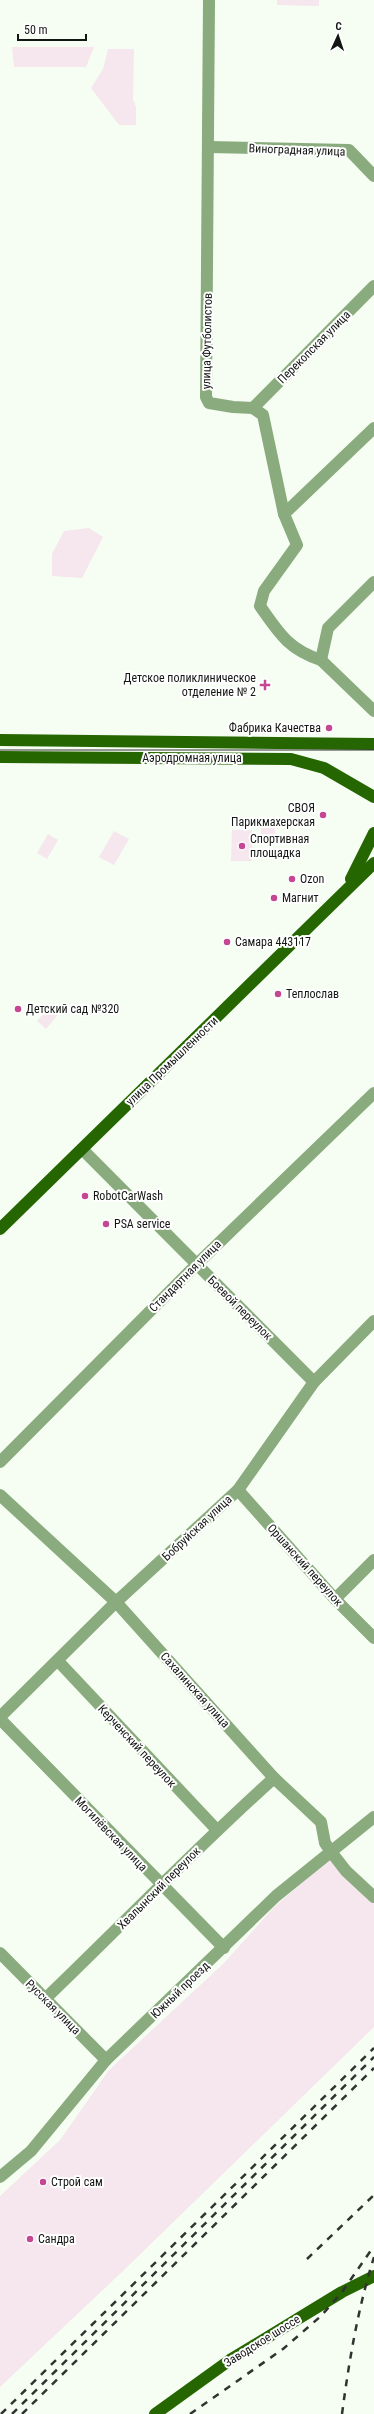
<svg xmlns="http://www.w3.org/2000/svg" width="374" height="2414" font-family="'Roboto Condensed',sans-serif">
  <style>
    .green { fill: #f6e6ed }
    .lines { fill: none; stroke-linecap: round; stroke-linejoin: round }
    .minor { stroke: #89ab7d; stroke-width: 12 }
    .major { stroke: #266600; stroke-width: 12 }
    .tram { stroke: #303430; stroke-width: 1 }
    .rail { stroke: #303430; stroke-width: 2.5; stroke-dasharray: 7 7; stroke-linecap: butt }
    .poi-dot { fill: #c54793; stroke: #fff; stroke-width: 1.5 }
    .labels { text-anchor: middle; stroke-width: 4; stroke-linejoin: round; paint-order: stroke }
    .street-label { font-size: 12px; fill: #131613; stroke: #fff }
    .poi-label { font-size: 12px; fill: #131613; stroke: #fff; text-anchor: start }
  </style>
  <rect width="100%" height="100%" fill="#f6fef3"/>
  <g class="green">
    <polygon points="277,0 319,0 319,6 277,5"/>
    <polygon points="12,47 94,47 86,67 14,67"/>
    <polygon points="108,49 134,49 133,99 136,107 136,125 119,125 91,88 103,69"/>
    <polygon points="89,528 103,537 82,578 52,576 52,554 64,531"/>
    <rect x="261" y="824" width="14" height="12"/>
    <polygon points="232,830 252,830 252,861 231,861"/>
    <polygon points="114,831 129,839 114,865 99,857"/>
    <polygon points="48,834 58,840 47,859 37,853"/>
    <polygon points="53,1003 62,1010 46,1029 37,1021"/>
    <polygon points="332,1857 374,1902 374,2027 123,2271 0,2387 0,2196 60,2140 109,2070 224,1963 274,1907"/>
  </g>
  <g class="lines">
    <g class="minor">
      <path d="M209,0L206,397L209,403L233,407L253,408L263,415L284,514L297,545L264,591L260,606C279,633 288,649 321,660L328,628L374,582"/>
      <polyline points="209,147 349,150 374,176"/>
      <polyline points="253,408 374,286"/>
      <polyline points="284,514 374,428"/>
      <polyline points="321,660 374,711"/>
      <polyline points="82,1149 314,1382"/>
      <polyline points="0,1462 196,1265 374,1093"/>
      <polyline points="238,1490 335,1599 374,1638"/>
      <polyline points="0,1495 116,1602 274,1778 321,1822 325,1843 332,1853 346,1871 374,1897"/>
      <polyline points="335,1599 374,1560"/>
      <polyline points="58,1661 217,1830"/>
      <polyline points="0,1717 116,1602 238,1490 314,1382 374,1321"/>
      <polyline points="0,1719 224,1948"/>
      <polyline points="0,1953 106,2060"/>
      <path d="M45,1999C122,1925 195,1849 274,1778"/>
      <polyline points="0,2177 31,2151 106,2060 276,1896 374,1817"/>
    </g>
    <g class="major">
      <polyline points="0,740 374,744"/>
      <polyline points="0,757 291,759 324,768 374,797"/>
      <polyline points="351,879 374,833"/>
      <polyline points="0,1229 374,863"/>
      <polyline points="155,2414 230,2360 342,2292 374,2276"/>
    </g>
    <polyline class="tram" points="0,750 374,750"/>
    <g class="rail">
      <polyline points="307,2259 374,2195"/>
      <polyline points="1,2414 374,2048"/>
      <polyline points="12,2414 374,2057"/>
      <polyline points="22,2414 374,2068"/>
      <polyline points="190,2414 283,2349 321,2316 342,2292 374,2246"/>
      <path d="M342,2414C349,2361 358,2308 374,2257"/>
    </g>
  </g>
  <g class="poi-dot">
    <path d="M263 679h4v4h4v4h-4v4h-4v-4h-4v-4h4z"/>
    <circle cx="329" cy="728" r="4"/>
    <circle cx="323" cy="815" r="4"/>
    <circle cx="242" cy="846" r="4"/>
    <circle cx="292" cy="879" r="4"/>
    <circle cx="274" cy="898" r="4"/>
    <circle cx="227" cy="942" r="4"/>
    <circle cx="278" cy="994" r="4"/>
    <circle cx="18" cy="1009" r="4"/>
    <circle cx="85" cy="1196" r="4"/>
    <circle cx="106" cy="1224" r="4"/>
    <circle cx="43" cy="2182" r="4"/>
    <circle cx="30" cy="2239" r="4"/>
  </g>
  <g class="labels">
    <g class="street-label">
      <text transform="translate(297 150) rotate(2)" y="4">Виноградная улица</text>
      <text transform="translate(207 341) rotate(-89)" y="4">улица Футболистов</text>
      <text transform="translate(314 347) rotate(-45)" y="4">Перекопская улица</text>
      <text x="192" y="762">Аэродромная улица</text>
      <text transform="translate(172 1061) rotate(-44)" y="4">улица Промышленности</text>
      <text transform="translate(185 1276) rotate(-45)" y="4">Стандартная улица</text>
      <text transform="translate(240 1308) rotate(45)" y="4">Боевой переулок</text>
      <text transform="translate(197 1528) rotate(-43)" y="4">Бобруйская улица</text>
      <text transform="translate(305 1565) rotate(48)" y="4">Оршанский переулок</text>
      <text transform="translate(195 1690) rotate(48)" y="4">Сахалинская улица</text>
      <text transform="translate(137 1746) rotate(47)" y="4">Керченский переулок</text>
      <text transform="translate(111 1834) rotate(46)" y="4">Могилёвская улица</text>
      <text transform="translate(159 1888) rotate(-45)" y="4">Хвалынский переулок</text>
      <text transform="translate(180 1990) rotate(-44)" y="4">Южный проезд</text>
      <text transform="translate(53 2007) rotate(45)" y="4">Русская улица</text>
      <text transform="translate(262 2341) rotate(-32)" y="4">Заводское шоссе</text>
    </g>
    <g class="poi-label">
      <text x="256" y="682" text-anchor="end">Детское поликлиническое<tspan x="256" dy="14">отделение № 2</tspan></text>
      <text x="321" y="732" text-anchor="end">Фабрика Качества</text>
      <text x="315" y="812" text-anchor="end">СВОЯ<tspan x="315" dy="14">Парикмахерская</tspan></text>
      <text x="250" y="843">Спортивная<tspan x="250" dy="14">площадка</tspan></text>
      <text x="300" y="883">Ozon</text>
      <text x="282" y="902">Магнит</text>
      <text x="235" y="946">Самара 443117</text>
      <text x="286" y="998">Теплослав</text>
      <text x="26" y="1013">Детский сад №320</text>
      <text x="93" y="1200">RobotCarWash</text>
      <text x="114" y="1228">PSA service</text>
      <text x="51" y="2186">Строй сам</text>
      <text x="38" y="2243">Сандра</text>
    </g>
  </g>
  <g transform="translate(338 36) rotate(3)" stroke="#ffffff" stroke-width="3" paint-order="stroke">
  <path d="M0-3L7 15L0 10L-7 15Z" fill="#131613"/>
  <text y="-6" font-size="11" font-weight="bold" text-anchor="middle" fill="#131613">С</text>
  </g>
  <path d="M18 34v6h68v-6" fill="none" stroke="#131613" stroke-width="2"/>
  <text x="24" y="34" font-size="12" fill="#131613" stroke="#ffffff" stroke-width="3" paint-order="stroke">50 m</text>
</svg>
